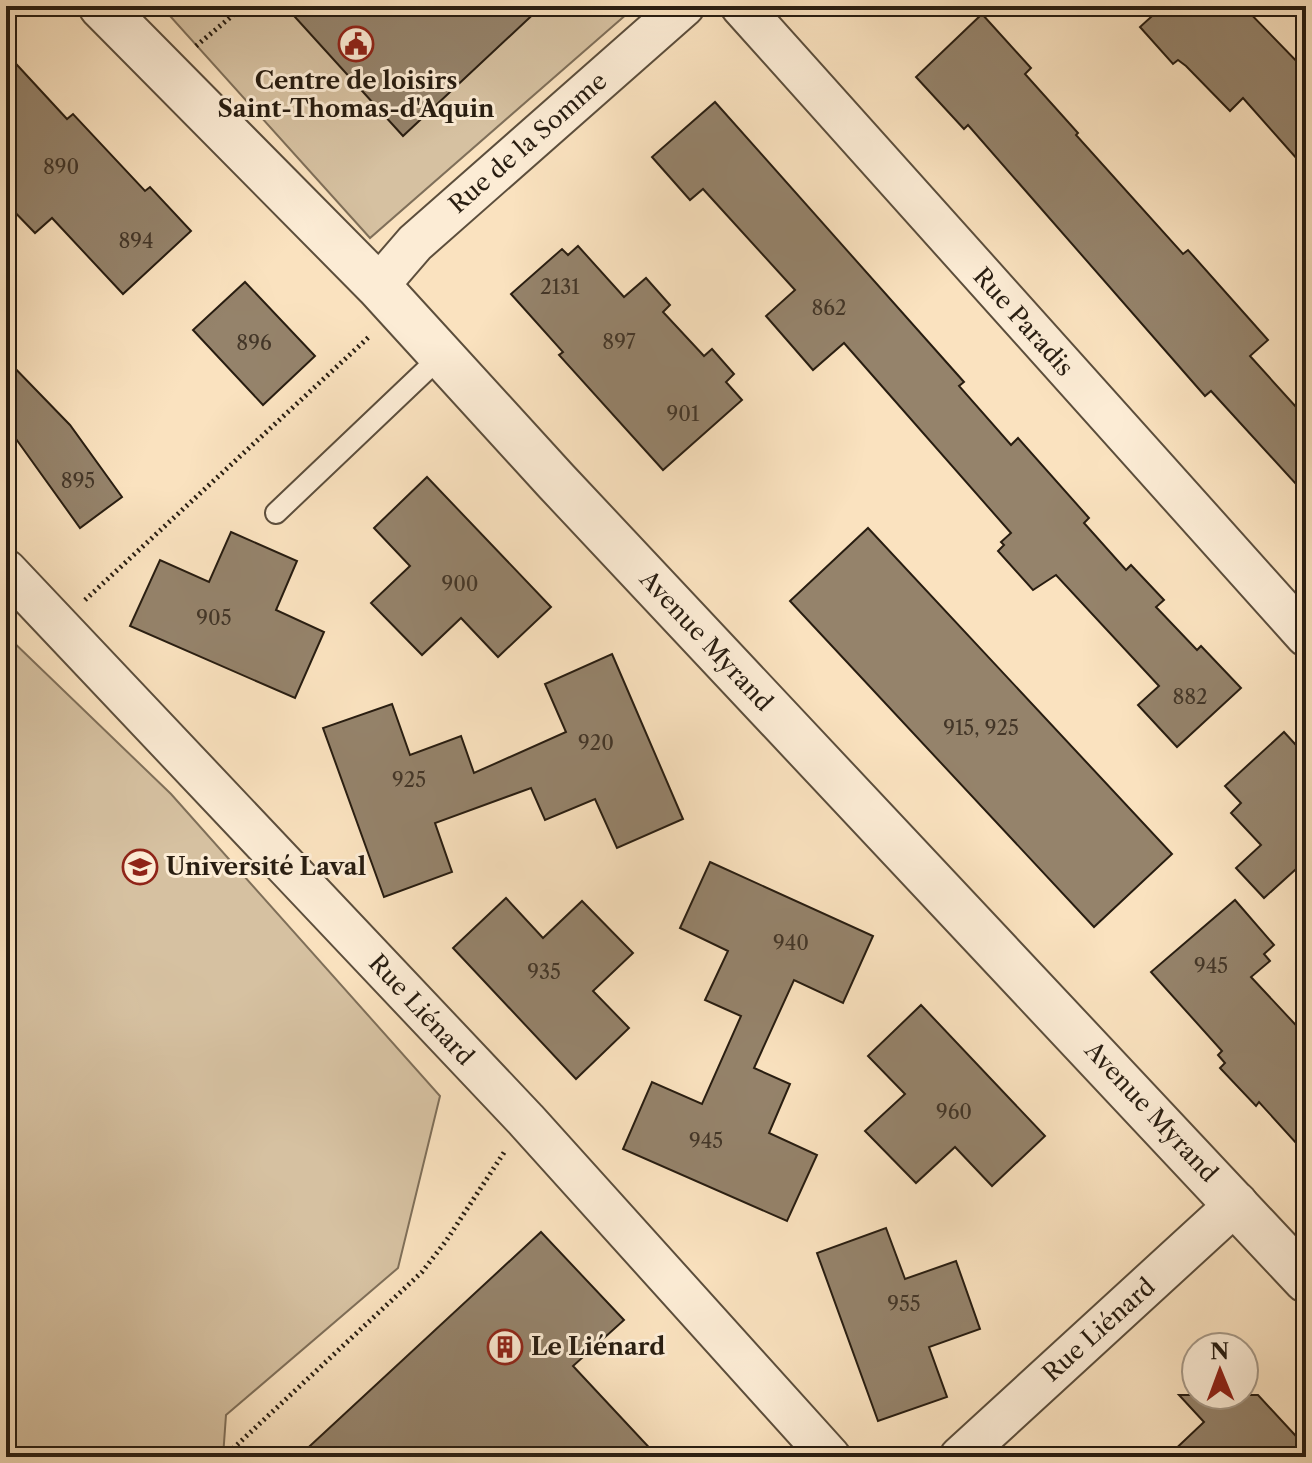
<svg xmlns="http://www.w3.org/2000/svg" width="1312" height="1463" font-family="'Libre Caslon Text',serif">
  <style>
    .green { fill: #d6c1a1; stroke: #7f6f59; stroke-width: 2 }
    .building { fill: #95836b; stroke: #281d11; stroke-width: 2 }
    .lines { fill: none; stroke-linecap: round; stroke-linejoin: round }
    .service-casing { stroke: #5c4e3c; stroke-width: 24 }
    .minor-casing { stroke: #5c4e3c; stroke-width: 44 }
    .tertiary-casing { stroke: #5c4e3c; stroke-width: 48 }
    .path { stroke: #281d11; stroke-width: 5; stroke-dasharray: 2 4; stroke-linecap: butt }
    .service { stroke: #fcecd5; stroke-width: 20 }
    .minor { stroke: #fcecd5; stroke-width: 40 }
    .tertiary { stroke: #fcecd5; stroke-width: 44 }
    .labels { text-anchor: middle; stroke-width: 6; stroke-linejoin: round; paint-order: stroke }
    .number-label { font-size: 20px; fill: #433628 }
    .poi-label { font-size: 24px; font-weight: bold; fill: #281d11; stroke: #fcecd5; text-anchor: start }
    .street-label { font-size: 24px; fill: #281d11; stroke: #fcecd5 }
  </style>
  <rect width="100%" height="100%" fill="#fae2bf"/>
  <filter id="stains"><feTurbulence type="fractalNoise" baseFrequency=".0025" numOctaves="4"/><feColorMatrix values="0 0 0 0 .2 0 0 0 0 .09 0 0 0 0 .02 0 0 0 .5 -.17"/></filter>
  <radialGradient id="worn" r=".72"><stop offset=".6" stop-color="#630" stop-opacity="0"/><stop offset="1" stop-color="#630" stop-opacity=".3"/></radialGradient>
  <g class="green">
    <polygon points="161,6 636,6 370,238"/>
    <polygon points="6,635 171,794 440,1096 398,1268 226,1415 223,1457 6,1457"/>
  </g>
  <g class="building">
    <polygon points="285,6 542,6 403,136"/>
    <polygon points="1163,6 1243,6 1306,71 1306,169 1243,98 1230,111 1186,66 1178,60 1173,64 1140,27"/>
    <polygon points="982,14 1031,68 1025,74 1078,133 1076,135 1183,254 1188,250 1268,340 1250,356 1306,418 1306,495 1211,391 1205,396 968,125 964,129 916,77"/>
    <polygon points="6,53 67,119 73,114 145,191 150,187 191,231 123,294 52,218 35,233 6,203"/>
    <polygon points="715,102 964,382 959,386 1011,445 1018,438 1089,518 1084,523 1126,570 1131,565 1164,600 1156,607 1197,650 1201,646 1241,688 1177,747 1138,705 1159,686 1056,575 1033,590 998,551 1004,545 1001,542 1011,533 844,343 813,370 766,316 795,290 703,189 690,200 652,157"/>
    <polygon points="578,246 624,297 646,278 670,305 663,312 704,356 712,349 734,374 726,382 742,400 663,470 559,355 563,352 511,294 562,249 568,255"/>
    <polygon points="245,282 315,356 263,405 193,330"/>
    <polygon points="6,359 70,425 122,497 80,528 6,425"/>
    <polygon points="427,477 551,607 498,657 461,618 422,655 371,603 410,566 374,528"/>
    <polygon points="868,528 1172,854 1094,927 790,601"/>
    <polygon points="231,532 297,561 276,610 324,632 295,698 130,626 160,560 209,582"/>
    <polygon points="612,654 683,819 617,848 595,799 545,820 531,788 435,823 452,872 384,897 323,728 392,704 410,755 461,736 474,773 566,732 545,684"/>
    <polygon points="1284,732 1306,756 1306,860 1264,898 1236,868 1261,845 1231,813 1241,803 1225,786"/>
    <polygon points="710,862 873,936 843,1003 794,980 754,1068 790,1084 769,1133 817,1155 787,1221 623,1149 652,1082 702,1104 741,1016 705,1000 728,951 680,928"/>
    <polygon points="506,898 543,938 582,901 633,953 593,991 629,1028 576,1079 453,948"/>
    <polygon points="1235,900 1274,945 1264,954 1270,961 1251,977 1306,1036 1306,1154 1259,1102 1256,1106 1220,1068 1225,1063 1218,1055 1222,1051 1151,972"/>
    <polygon points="921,1005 1045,1136 992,1186 955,1147 916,1183 865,1131 905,1094 868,1056"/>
    <polygon points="886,1228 905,1279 956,1261 980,1329 929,1347 947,1397 878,1421 817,1253"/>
    <polygon points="541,1232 624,1320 573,1366 658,1457 298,1457"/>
    <polygon points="1179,1395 1258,1395 1306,1447 1306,1457 1167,1457 1204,1422"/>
  </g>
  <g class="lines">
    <g class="service-casing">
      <polyline id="service" points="276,513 440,357"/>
    </g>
    <g class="minor-casing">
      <g id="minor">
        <polyline points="741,6 1306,636"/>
        <polyline points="378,286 415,243 684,6"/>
        <polyline points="6,570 526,1120 830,1457"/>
        <polyline points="960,1457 1237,1203"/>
      </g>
    </g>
    <g class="tertiary-casing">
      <polyline id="tertiary" points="101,6 378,286 556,481 1306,1280"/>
    </g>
    <g class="path">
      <polyline points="196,46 244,6"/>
      <polyline points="85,600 371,335"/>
      <polyline points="224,1457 422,1272 446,1241 505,1151"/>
    </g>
    <use href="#service" class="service"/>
    <use href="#minor" class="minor"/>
    <use href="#tertiary" class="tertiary"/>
  </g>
  <defs>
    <g id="civic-ring" transform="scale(1.8)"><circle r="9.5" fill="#fcecd5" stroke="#8f2418" stroke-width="1.5"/><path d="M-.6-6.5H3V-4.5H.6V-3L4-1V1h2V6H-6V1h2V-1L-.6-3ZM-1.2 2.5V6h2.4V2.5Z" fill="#8f2418"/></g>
    <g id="university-ring" transform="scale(1.8)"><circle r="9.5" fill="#fcecd5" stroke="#8f2418" stroke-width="1.5"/><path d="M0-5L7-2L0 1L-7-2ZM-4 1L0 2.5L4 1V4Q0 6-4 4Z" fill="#8f2418"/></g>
    <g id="building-ring" transform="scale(1.8)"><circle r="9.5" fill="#fcecd5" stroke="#8f2418" stroke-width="1.5"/><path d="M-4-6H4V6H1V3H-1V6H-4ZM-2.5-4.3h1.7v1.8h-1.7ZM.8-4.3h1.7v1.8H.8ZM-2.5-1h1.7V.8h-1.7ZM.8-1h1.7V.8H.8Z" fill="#8f2418"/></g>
  </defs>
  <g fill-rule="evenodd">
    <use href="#civic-ring" x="356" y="44"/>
    <use href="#university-ring" x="140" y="867"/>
    <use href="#building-ring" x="505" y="1347"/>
  </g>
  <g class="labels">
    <g class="number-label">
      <text x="61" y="174">890</text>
      <text x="136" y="248">894</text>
      <text x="560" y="294">2131</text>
      <text x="829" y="315">862</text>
      <text x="619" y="349">897</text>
      <text x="254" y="350">896</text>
      <text x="683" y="421">901</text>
      <text x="78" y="488">895</text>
      <text x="460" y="591">900</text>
      <text x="214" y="625">905</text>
      <text x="1190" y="704">882</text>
      <text x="981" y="735">915, 925</text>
      <text x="596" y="750">920</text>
      <text x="409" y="787">925</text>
      <text x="791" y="950">940</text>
      <text x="1211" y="973">945</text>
      <text x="544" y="979">935</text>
      <text x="954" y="1119">960</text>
      <text x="706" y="1148">945</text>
      <text x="904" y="1311">955</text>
    </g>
    <g class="poi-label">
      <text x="356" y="89" text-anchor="middle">Centre de loisirs<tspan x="356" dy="28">Saint-Thomas-d'Aquin</tspan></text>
      <text x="166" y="875">Université Laval</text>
      <text x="531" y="1355">Le Liénard</text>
    </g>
    <g class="street-label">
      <text transform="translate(528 143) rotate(-41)" y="8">Rue de la Somme</text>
      <text transform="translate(1023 322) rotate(48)" y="8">Rue Paradis</text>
      <text transform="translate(706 641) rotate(47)" y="8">Avenue Myrand</text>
      <text transform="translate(421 1010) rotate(47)" y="8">Rue Liénard</text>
      <text transform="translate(1151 1112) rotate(47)" y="8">Avenue Myrand</text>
      <text transform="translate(1099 1330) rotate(-42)" y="8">Rue Liénard</text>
    </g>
  </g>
  <rect width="1312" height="1463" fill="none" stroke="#fae2bf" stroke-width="32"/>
  <rect x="8" y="8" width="1296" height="1447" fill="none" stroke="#281d11" stroke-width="4"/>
  <rect x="16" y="16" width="1280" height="1431" fill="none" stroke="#281d11" stroke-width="2"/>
  <g transform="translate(1220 1371) rotate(359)"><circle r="38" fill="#fcecd5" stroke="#a79987" stroke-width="2"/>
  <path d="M0-6L14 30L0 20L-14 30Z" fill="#8f2418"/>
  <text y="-12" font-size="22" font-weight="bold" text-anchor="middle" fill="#281d11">N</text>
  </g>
  <rect width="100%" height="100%" filter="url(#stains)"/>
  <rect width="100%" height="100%" fill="url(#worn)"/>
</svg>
